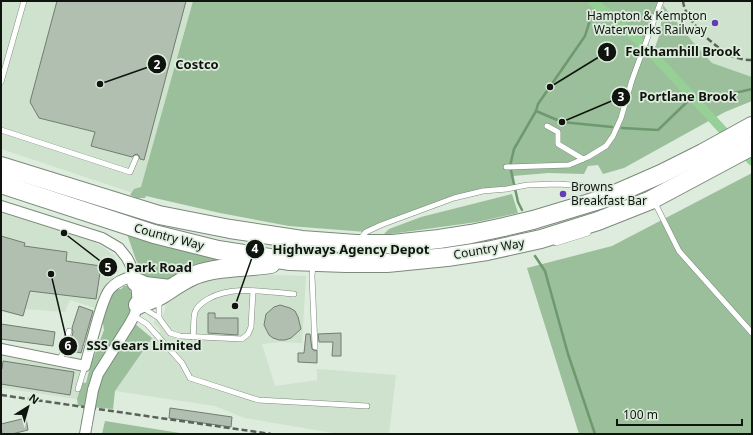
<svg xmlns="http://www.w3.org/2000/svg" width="753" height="435" font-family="'Noto Sans',sans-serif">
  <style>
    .built { fill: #cee2cd }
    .green { fill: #9abf9a }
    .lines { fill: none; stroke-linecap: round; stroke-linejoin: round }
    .stream { stroke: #6e986e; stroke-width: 2.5 }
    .canal { stroke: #97d097; stroke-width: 9 }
    .building { fill: #b1bfb0; stroke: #707d70 }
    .lane-casing { stroke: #7c8a7c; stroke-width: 6 }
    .street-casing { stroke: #7c8a7c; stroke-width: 12 }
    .highway-casing { stroke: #7c8a7c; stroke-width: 20 }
    .lane { stroke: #fff; stroke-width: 5 }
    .street { stroke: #fff; stroke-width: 10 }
    .highway { stroke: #fff; stroke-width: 18 }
    .rail { stroke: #596259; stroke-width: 2.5; stroke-dasharray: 6 3; stroke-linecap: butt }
    .street-bridge-casing { stroke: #7c8a7c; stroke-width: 12; stroke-linecap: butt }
    .street-bridge { stroke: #fff; stroke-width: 10 }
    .poi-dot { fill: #643cb4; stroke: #ddecdd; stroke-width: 1.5 }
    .labels { text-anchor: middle; stroke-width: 3.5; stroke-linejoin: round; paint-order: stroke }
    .poi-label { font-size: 12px; fill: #0f140f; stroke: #ddecdd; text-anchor: end }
    .street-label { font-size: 12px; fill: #0f140f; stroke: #ddecdd }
    .leader { fill: none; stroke: #0f140f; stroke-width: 1.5 }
    .callout-dot { fill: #0f140f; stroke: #ddecdd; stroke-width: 1.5 }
    .mark-label { font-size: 12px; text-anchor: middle; font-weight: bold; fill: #fff }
    .callout-label { font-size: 13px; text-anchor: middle; font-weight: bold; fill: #0f140f; stroke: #ddecdd; stroke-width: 3.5; stroke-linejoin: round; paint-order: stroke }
  </style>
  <rect width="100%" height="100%" fill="#ddecdd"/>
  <g class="built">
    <polygon points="1,1 193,1 139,195 1,149"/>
    <polygon points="664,1 752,1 752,77 712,63 692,41 663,5"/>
    <polygon points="1,211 94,242 105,248 114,256 117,263 116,271 101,310 70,300 65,312 25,309 23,316 1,312"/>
    <polygon points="254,274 306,276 302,343 281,342 262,344 275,386 317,380 317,369 396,375 389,434 339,434 245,418 215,406 115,391 149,341 161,331 153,322 164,313 167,299 199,283 226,278"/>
    <polygon points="1,353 83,368 82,382 77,399 1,388"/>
  </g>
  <g class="green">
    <polygon points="193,1 661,1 644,50 652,56 660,33 663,5 692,41 712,63 752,77 752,101 725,112 624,168 603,174 598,165 588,166 584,174 548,173 513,176 515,187 454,198 366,232 289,226 220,213 146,196 145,198 137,198 130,195 134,189 141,187"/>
    <polygon points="752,173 752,434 579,434 527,268 612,246"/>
    <polygon points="512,194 518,213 477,222 383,235 389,229 421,217"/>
    <polygon points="127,234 232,262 167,284 145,278 136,260"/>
    <path d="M124,286H129C134,297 131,308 128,318L152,338L115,391L113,409L78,406L77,399L82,382L86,383L90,367L104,330L101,310L109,290L121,289Z"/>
    <polygon points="105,421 186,434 102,434"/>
  </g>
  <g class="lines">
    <g class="stream">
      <polyline points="701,97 726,95 752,89"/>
      <polyline points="536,111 562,122 612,127"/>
      <polyline points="622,128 658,130 687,102"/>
      <polyline points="522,210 518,202 510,166 514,149 536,111 538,104 585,36 590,20"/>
      <polyline points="535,256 545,271 568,354 595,434"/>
    </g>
    <g class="canal">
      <path d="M592,1C645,41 686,91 731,139"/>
      <polyline points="741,150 752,161"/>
    </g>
  </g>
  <g class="building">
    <polygon points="57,1 186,1 144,160 140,159 139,156 137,154 134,155 132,157 91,146 95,132 39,118 30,102"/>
    <polygon points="1,236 25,243 24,246 67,252 66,261 101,266 96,299 30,291 23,316 1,310"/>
    <polygon points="280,305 290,308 295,311 298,317 301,329 291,338 285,340 279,340 273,338 269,335 264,325 266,314 274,307"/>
    <polygon points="79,306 93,311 81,353 68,350 73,332 72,328"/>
    <polygon points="208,313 215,313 215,318 238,318 238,335 208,333"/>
    <polygon points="1,324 55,332 53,346 1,339"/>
    <polygon points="341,333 341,356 332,356 333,342 319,342 318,334"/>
    <polygon points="306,334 310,334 312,349 315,351 317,350 317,363 298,362 298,353 304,353"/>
    <polygon points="3,361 74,372 70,395 1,384 1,368 2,369"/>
    <polygon points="170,408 232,417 231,427 169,418"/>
    <polygon points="26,418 28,430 12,434 2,434 1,424"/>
  </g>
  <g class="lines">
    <g class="lane-casing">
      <g id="lane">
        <polyline points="1,82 24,1"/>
        <polyline points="547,126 558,132 558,144 583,159"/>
        <polyline points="1,130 130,172 136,158"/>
        <polyline points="506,167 569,165 588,157 606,146 613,136 621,118 632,80 661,1"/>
        <polyline points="656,205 679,251 752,333"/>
        <polyline points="360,239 366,232 381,225 454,198 483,191 507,189 527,185 558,184 613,188"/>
        <polyline points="556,243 588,233"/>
        <polyline points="313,265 312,276 315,347"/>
        <polyline points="159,301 159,318"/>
        <polyline points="143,308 159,318 170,333 180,336 242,339 248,334 251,327 253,291"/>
        <polyline points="134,316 147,324 154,332 182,363 190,378 258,400 367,406"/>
        <path d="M193,337C194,329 193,319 195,312C197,306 203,302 208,299C233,285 266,292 294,294"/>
        <polyline points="60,361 69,331"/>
        <polyline points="78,389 85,366"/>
      </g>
    </g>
    <g class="street-casing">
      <g id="street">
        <polyline points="1,206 102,238 119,248 127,258 133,270 136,282 138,305 134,316 129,325 98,374 93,390"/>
        <path d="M1,349L85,366C90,350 101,299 110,289C117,281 125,278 134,276"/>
        <polyline points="85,434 87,423"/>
      </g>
    </g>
    <g class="highway-casing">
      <g id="highway">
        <polyline points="1,166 159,215 230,229 302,240 356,244 393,244 439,239 471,234 504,227 533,220 606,198 661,174 703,153 752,126"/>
        <polyline points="1,184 154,234 218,250 290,261 346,263 387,263 447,257 487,251 541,239 598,221 651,200 752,146"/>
        <polyline points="136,282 145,286 170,289"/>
        <path d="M138,305C145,302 154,299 161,295C172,288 183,280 195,275C219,266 246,268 271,264"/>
      </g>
    </g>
    <use href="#lane" class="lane"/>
    <use href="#street" class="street"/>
    <use href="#highway" class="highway"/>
    <g class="rail">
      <path d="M683,1C685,21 716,49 734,57C740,59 746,60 752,60"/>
      <polyline points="1,395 271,434"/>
    </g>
    <g class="street-bridge-casing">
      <polyline id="street-bridge" points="87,423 93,390"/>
    </g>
    <use href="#street-bridge" class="street-bridge"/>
  </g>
  <g class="poi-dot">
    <circle cx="715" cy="23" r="4"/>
    <circle cx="563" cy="194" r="4"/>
  </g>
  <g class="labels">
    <g class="poi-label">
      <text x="707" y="20">Hampton &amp; Kempton<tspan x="707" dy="14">Waterworks Railway</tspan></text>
      <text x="571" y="191" text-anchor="start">Browns<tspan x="571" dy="14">Breakfast Bar</tspan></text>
    </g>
    <g class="street-label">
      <text transform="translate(169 237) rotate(15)" y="4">Country Way</text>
      <text transform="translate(489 249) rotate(-10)" y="4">Country Way</text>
    </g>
  </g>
  <path class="leader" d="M550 87L607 52M100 84L157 64M562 122L621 97M235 306L255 249M64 233L108 267M51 274L68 346"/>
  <g class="callout-dot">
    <circle cx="550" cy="87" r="4"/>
    <circle cx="100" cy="84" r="4"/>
    <circle cx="562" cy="122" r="4"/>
    <circle cx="235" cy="306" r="4"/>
    <circle cx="64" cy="233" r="4"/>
    <circle cx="51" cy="274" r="4"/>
    <circle cx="607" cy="52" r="10"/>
    <circle cx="157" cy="64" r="10"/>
    <circle cx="621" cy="97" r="10"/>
    <circle cx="255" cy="249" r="10"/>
    <circle cx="108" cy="267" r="10"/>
    <circle cx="68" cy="346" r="10"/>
  </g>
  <g class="mark-label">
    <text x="607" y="56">1</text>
    <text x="157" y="69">2</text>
    <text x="621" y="101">3</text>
    <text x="255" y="253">4</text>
    <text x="108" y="272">5</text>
    <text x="68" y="350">6</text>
  </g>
  <g class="callout-label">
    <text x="683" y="56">Felthamhill Brook</text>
    <text x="197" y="69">Costco</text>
    <text x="688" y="101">Portlane Brook</text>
    <text x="351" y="254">Highways Agency Depot</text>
    <text x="159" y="272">Park Road</text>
    <text x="144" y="350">SSS Gears Limited</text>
  </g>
  <rect width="753" height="435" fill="none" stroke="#0f140f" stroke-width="4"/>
  <g transform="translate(28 407) rotate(37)" stroke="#ddecdd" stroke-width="3" paint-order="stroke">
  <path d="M0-3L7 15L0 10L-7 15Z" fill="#0f140f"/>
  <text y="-6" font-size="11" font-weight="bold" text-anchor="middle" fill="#0f140f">N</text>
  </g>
  <path d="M617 419v6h125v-6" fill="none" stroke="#0f140f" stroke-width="2"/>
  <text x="623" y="419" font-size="12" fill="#0f140f" stroke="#ddecdd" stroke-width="3" paint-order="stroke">100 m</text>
</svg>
